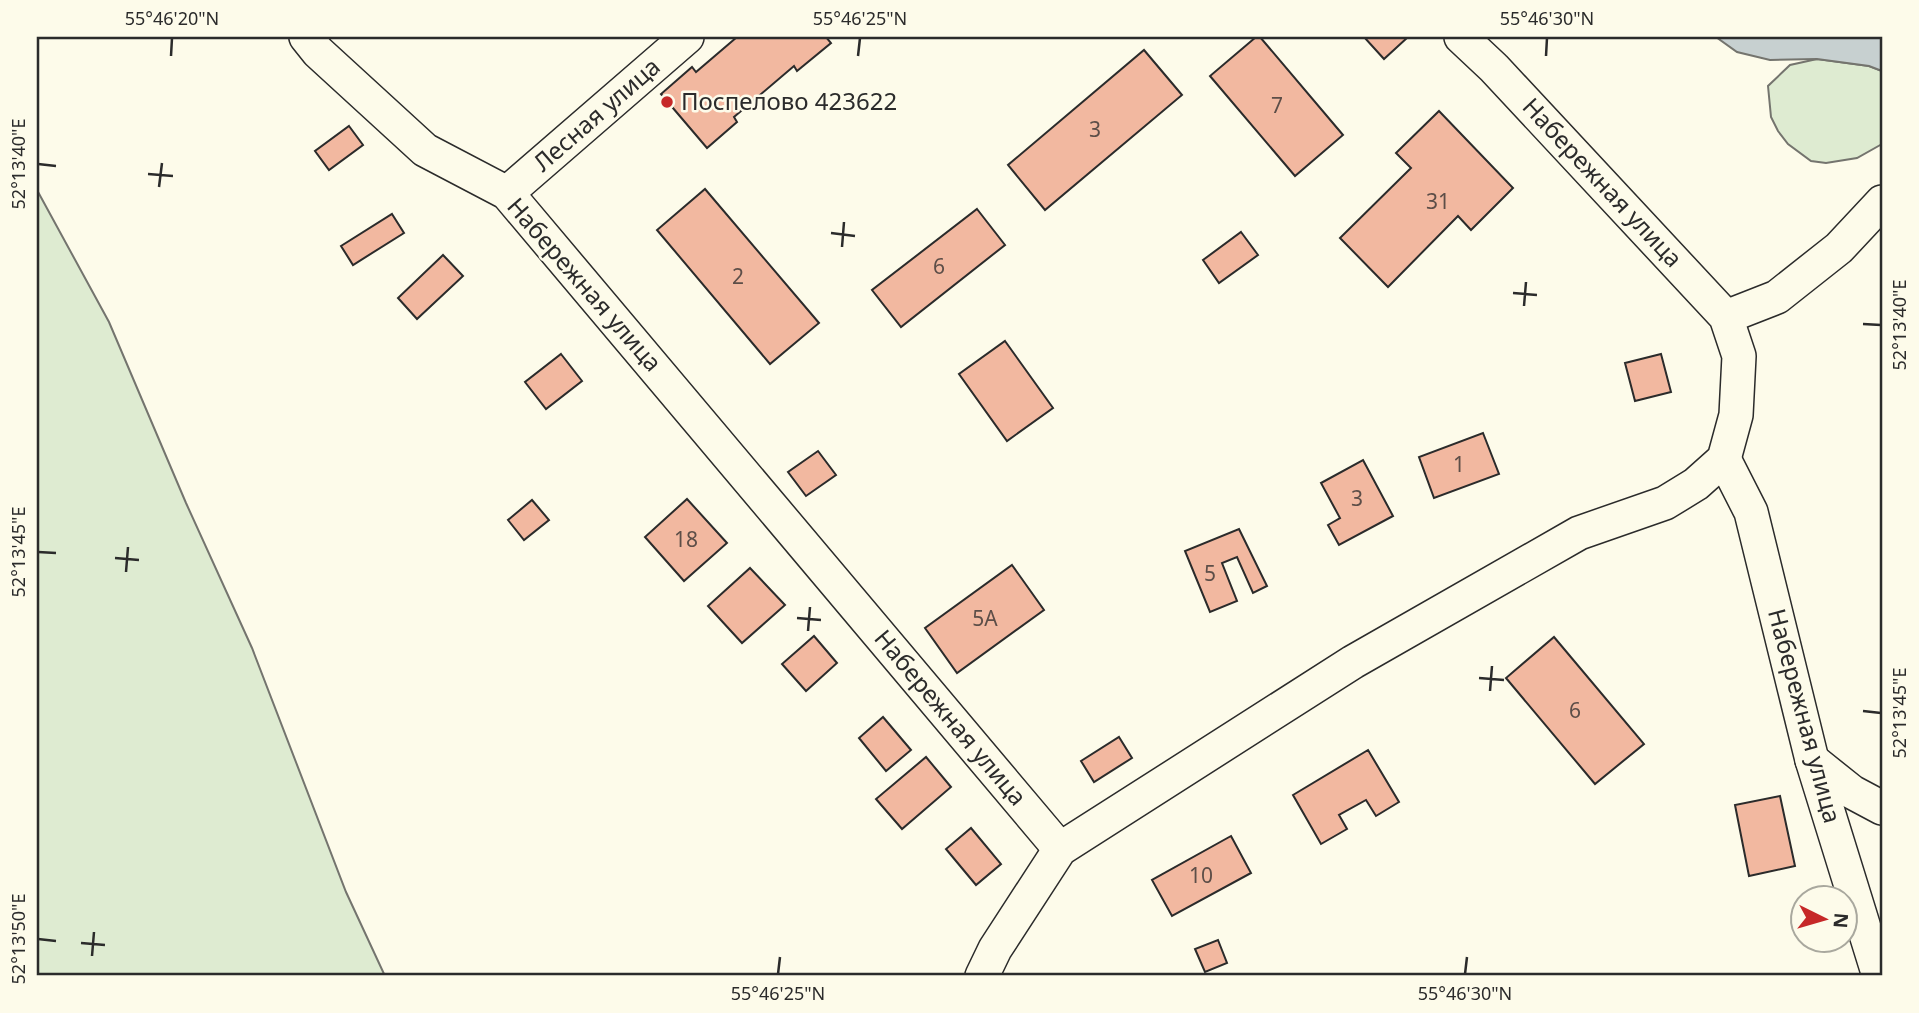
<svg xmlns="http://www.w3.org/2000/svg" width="1919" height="1013" font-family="'Noto Sans',sans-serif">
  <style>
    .green { fill: #deebd1; stroke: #74746e; stroke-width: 2 }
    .water { fill: #c7d0d0; stroke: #74746e; stroke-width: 2 }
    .building { fill: #f2b8a0; stroke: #2b2b2b; stroke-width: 2 }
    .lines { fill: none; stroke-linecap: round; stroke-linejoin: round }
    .minor-casing { stroke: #2b2b2b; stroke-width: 36 }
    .minor { stroke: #fdfbea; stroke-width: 33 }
    .ticks { fill: none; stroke: #2b2b2b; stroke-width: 2.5 }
    .poi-dot { fill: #c62828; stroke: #fdfbea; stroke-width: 2.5 }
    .labels { text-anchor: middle; stroke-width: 5; stroke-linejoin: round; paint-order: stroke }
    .number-label { font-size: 21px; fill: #5d4e48 }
    .poi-label { font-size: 24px; fill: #2b2b2b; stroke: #fdfbea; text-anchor: start }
    .street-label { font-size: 24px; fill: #2b2b2b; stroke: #fdfbea }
    .neatline { fill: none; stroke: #2b2b2b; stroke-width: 2.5 }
    .ticks-label { font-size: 18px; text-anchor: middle; fill: #2b2b2b }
  </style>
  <rect width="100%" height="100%" fill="#fdfbea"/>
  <g class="green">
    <polygon points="1817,59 1869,66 1882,71 1882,144 1857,158 1826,163 1811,161 1788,144 1778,131 1771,117 1768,86 1790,65"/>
    <polygon points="37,190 109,322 186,503 252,648 346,892 385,976 37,976"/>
  </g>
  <polygon class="water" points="1716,37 1882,37 1882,71 1869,66 1817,59 1770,60 1737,52"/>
  <g class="building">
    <polygon points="737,37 826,37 831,43 797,71 794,66 734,117 737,122 707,148 661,94 692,67 696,72"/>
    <polygon points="1256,37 1260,37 1343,135 1295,176 1210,76"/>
    <polygon points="1364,37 1408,37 1384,59"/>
    <polygon points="1144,50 1182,95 1045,210 1008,165"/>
    <polygon points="1439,111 1513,188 1471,230 1458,216 1388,287 1340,238 1411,168 1396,153"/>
    <polygon points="349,126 363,145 329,170 315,151"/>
    <polygon points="705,189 819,323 770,364 657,230"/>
    <polygon points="977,209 1005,245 901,327 872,290"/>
    <polygon points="392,214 404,233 353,265 341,246"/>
    <polygon points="1241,232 1258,255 1219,283 1203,260"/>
    <polygon points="443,255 463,276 417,319 398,298"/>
    <polygon points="1005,341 1053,408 1007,441 959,374"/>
    <polygon points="561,354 582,381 546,409 525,382"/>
    <polygon points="1661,354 1671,392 1635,401 1625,363"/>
    <polygon points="1483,433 1499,474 1434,498 1419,457"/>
    <polygon points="818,451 836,475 806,496 788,472"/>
    <polygon points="1363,460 1393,516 1339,545 1328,525 1340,518 1321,483"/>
    <polygon points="687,499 727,543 684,581 645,537"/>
    <polygon points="532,500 549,520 524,540 508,520"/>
    <polygon points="1239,529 1267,586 1253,593 1237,557 1222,563 1237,601 1210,612 1185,551"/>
    <polygon points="1012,565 1044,610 957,673 925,628"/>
    <polygon points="750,568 785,605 742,643 708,606"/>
    <polygon points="814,636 837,663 806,691 782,664"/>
    <polygon points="1554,637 1644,744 1595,784 1506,678"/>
    <polygon points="883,717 911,750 886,771 859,738"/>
    <polygon points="1119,737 1132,758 1094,782 1081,761"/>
    <polygon points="1368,750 1399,802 1376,816 1366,800 1339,815 1347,829 1321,844 1293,795"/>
    <polygon points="926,757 951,787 902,829 876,799"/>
    <polygon points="1780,796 1795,866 1749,876 1735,805"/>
    <polygon points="971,828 1001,864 976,885 946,849"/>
    <polygon points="1231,836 1251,873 1172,916 1152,880"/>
    <polygon points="1218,940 1227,963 1205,972 1195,949"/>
  </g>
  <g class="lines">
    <g class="minor-casing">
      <g id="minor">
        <polyline points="306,37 318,52 425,150 507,193 1060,849"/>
        <polyline points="507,193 687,37"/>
        <polyline points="1726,317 1777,297 1839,248 1882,202"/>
        <polyline points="1724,459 1751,512 1812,760 1879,976"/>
        <polyline points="1812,760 1852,792 1882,808"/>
        <polyline points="982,976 995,949 1060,849 1353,662 1579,533 1665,503 1696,484 1724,459 1736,415 1739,356 1726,317 1494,68 1461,37"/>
      </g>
    </g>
    <use href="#minor" class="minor"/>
  </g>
  <path class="ticks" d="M171,56L172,38M858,56L860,38M1546,56L1547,38M38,164L56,166M148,174L173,176M159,187L162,163M831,233L855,236M842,247L844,222M1513,293L1537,295M1524,306L1526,282M1863,324L1881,325M38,552L56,553M115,558L139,560M126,572L128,547M797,618L821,620M808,631L810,607M1479,678L1504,680M1490,691L1492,666M1863,711L1881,713M38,939L56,941M81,943L105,945M92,956L94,932M778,974L780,957M1465,974L1467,957"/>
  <circle class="poi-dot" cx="667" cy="102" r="7"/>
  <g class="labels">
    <g class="number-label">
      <text x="1277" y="113">7</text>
      <text x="1095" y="137">3</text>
      <text x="1438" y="209">31</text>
      <text x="939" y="274">6</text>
      <text x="738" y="284">2</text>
      <text x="1459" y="472">1</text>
      <text x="1357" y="506">3</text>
      <text x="686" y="547">18</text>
      <text x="1210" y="581">5</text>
      <text x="985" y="626">5А</text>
      <text x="1575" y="718">6</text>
      <text x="1201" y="883">10</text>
    </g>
    <g class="poi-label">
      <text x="681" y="110">Поспелово 423622</text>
    </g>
    <g class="street-label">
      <text transform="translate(597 115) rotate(-41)" y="8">Лесная улица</text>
      <text transform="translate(1602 183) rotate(47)" y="8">Набережная улица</text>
      <text transform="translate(584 285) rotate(49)" y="8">Набережная улица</text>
      <text transform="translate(1804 716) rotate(75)" y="8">Набережная улица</text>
      <text transform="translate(950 718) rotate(50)" y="8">Набережная улица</text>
    </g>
  </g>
  <rect width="1919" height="1013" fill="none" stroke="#fdfbea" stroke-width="77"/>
  <g transform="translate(1824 919) rotate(95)"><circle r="33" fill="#fdfbea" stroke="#a9a89e" stroke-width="2"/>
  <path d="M0-5L12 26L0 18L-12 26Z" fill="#c62828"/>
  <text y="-10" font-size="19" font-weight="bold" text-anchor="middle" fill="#2b2b2b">N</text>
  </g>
  <rect x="38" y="38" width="1843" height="936" class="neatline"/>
  <g class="ticks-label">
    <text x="172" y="25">55°46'20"N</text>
    <text x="860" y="25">55°46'25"N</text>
    <text x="1547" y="25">55°46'30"N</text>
    <text transform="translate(19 164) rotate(-90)" y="6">52°13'40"E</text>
    <text transform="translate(1900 325) rotate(-90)" y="6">52°13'40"E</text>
    <text transform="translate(19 552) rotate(-90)" y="6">52°13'45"E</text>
    <text transform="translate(1900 713) rotate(-90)" y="6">52°13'45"E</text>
    <text transform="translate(19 939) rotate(-90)" y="6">52°13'50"E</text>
    <text x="778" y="1000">55°46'25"N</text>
    <text x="1465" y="1000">55°46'30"N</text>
  </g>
</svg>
